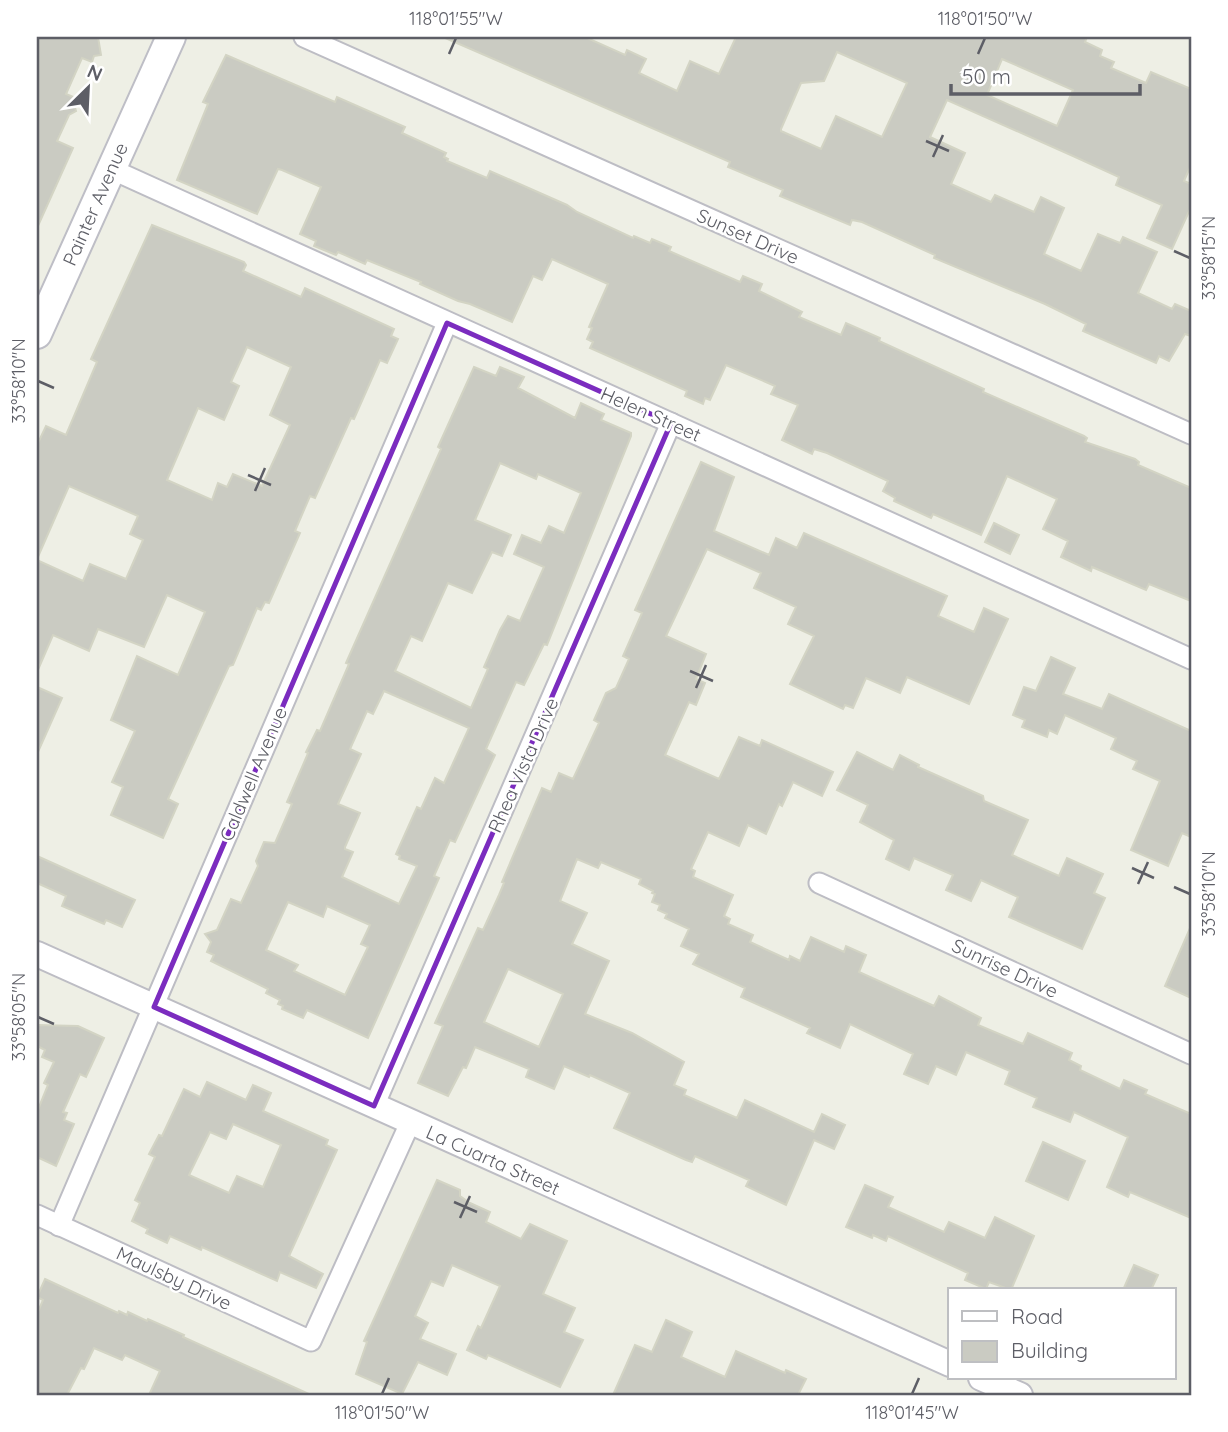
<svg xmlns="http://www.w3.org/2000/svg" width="1228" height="1432" font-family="Quicksand,sans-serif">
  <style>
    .building { fill: #cacbc2; stroke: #d3d4c4; stroke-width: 2; fill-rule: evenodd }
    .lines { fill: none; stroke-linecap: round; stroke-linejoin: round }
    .minor-casing { stroke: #bdbdc4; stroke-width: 23 }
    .tertiary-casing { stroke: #bdbdc4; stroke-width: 28 }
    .secondary-casing { stroke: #bebec6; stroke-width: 32 }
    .minor { stroke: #fff; stroke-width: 19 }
    .tertiary { stroke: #fff; stroke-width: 24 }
    .secondary { stroke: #fff; stroke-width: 28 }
    .marked { fill: none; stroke: #7b2cbf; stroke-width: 5; stroke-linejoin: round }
    .ticks { fill: none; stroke: #5d5e66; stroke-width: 2.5 }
    .labels { text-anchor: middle; stroke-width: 5; stroke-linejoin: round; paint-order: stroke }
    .street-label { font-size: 19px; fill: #5d5e66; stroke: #fff }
    .neatline { fill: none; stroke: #5d5e66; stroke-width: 2.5 }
    .ticks-label { font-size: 18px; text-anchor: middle; fill: #5d5e66 }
  </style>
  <rect width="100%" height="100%" fill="#eeefe5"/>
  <g class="building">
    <polygon points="37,37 98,37 101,55 94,56 92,62 82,58 66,94 76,98 74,104 76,111 69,115 57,141 73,148 37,228"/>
    <path d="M443,37H585L625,55L627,50L646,59L639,73L677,91L690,61L719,74L736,37H1087L1085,42L1102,50L1100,56L1114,62L1111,68L1146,83L1151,72L1191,89V165L1184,181L1191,184V207L1172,249L1147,238L1162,205L1116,185L1119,177L1073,156L947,100L930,137L965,153L951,184L991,202L995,195L1034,212L1041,197L1064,208L1044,254L1081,271L1098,234L1120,243L1123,237L1157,252L1138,293L1172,309L1175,304L1191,311V336L1185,334L1169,361L1159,356L1156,363L1083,331L1086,324L1045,304L934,258L935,255L862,222L852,220L850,225L780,196L783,190L728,167L730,162ZM837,52L907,83L882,137L836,116L821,149L781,131V129L801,83L824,81ZM1002,59L1073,90L1057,126L987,95Z"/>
    <polygon points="226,55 335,102 337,97 405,127 402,133 446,153 444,157 448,159 447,161 487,178 490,171 567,205 577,212 633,238 634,236 650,243 652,239 671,247 669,251 740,282 743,276 762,284 759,291 802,312 799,317 841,335 846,323 880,338 879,341 984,389 983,392 1084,436 1087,438 1085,442 1135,459 1139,462 1138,465 1191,488 1191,601 1149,584 1146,590 1092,567 1091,571 1061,557 1068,541 1043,529 1057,499 1007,476 981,535 933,514 931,518 894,501 895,498 883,491 888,481 827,453 814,449 812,454 782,440 798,405 771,394 775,386 726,365 710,400 705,398 703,404 685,396 687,391 590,348 593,342 587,339 592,328 589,327 608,284 552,259 542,280 533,276 512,322 470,304 458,301 420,284 421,282 367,260 365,264 338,252 336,255 314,246 316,241 300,234 321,187 282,170 278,169 257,214 177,180 208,104 203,102"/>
    <path d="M152,225L244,262L246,265L243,271L301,297L305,288L394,329L391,336L398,339L387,363L380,360L354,419L351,418L315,498L310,496L295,531L300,533L269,603L265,602L261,610L257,608L233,665L229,666L168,799L178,804L163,838L111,815L123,787L112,782L135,731L111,720L137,656L178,675L205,612L167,595L144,647L98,629L89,651L53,635L37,672V560L83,581L90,564L126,579L143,540L130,534L138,516L69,486L37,559V445L46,426L66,435L97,362L91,359ZM247,347L291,367L270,415L290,425L262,486L233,474L227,487L218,483L212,500L167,480L198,408L224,420L239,386L231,382Z"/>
    <path d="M474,367L496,376L500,367L524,377L518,388L575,418L581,403L604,414L601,420L631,433V436L547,645L544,644L524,685L516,682L486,749L495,755L455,842L450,840L434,876L439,878L368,1038L307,1010L303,1018L282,1009L283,1006L278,1004L280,1000L266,993L268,989L211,961L214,955L207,952L211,942L205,934L217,930L231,899L241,903L258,866L256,861L264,842L275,843L292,804L287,802L306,758L308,753L306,752L317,730L320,731L349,664L346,663L441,449L438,447ZM500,463L536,479L538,474L581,493L564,533L549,526L541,543L522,535L514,554L544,567L520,621L508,616L500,630L484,667L488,669L471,708L395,671L411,636L422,641L448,583L472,593L492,552L502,556L511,535L475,520ZM384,691L469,728L444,783L435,778L421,809L417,807L396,854L400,856L399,859L417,866L399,904L342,877L353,852L345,849V847L360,813L338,804L361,754L350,749L367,711L373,714ZM288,902L323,917L327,906L370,925L361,944L368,947L345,995L294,971L298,965L266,950Z"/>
    <path d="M701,462L734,477L714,531L769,555L776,538L797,548L804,533L947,596L938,616L974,632L984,608L1008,619L969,704L907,677L900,693L866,678L853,708L845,705L843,709L790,684L814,636L788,624L796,607L754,588L761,573L707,549L666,636L706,654L696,679L705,683L696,705L689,702L665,755L719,779L739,737L760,746L762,740L833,772L822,796L793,782L782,806L779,804L766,834L748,825L739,846L708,832L691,869L695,871L693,877L733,895L724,916L730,919L728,924L753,935L750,942L789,960L790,956L800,961L811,937L844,952L846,946L866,955L859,972L934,1006L939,996L981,1018L978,1025L1023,1044L1028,1033L1072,1053L1069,1060L1081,1066L1080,1070L1120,1089L1124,1080L1147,1090L1145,1094L1191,1114V1218L1130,1192L1128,1197L1107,1187L1128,1137L1074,1112L1070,1122L1033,1107L1037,1098L1005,1084L1010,1071L966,1052L956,1075L936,1066L928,1084L904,1074L913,1054L850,1024L840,1048L807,1033L810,1028L741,997L745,988L693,964L699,954L681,946L689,929L665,918L667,914L658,910L660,905L652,902L655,894L652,893L653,891L639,884L641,879L601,862L598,868L577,859L560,901L587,913L572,944L609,961L585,1014L632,1033L684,1062L674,1085L686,1090L684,1095L737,1118L745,1100L814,1132L822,1114L845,1125L834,1149L814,1140L786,1205L746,1186L749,1180L695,1156L692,1162L686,1160L614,1128L630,1093L590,1075L589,1077L564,1066L554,1089L526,1077L529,1069L475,1047L466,1068L463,1067L448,1096L418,1083L443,1026L435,1023L478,928L483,930L499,895L504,883L502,882L542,788L551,792L559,773L573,779L599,723L594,720L606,693L616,688L629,659L623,656L642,613L635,610ZM508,969L563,994L539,1047L484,1022Z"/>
    <polygon points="994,523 1019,535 1010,554 985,542"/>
    <polygon points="1051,657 1075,668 1063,694 1102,709 1109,694 1191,731 1191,837 1182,833 1168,866 1131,850 1160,781 1133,769 1137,761 1111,749 1116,738 1065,715 1057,734 1049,730 1047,737 1022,727 1025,720 1013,715 1024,687 1036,691"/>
    <polygon points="37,687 62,698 37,754"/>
    <polygon points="857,752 893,770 900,755 919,765 918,767 983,796 984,801 1028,820 1012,855 1059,876 1067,858 1103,874 1094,893 1105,898 1082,949 1009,917 1018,897 981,880 971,901 946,890 953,875 914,858 909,870 886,859 894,840 860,822 868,805 837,790"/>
    <polygon points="37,856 135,900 122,927 106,920 104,924 62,906 66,896 37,883"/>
    <polygon points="1191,926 1191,998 1165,986"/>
    <polygon points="37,1025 78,1026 104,1038 86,1077 80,1074 63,1112 67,1113 64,1120 74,1124 56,1166 37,1157 37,1112 48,1085 44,1083 54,1062 42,1057 45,1050 37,1046"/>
    <path d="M207,1082L246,1100L253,1085L271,1093L263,1111L328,1140L326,1145L337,1150L289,1256L323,1274L316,1288L280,1272L277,1281L202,1247L201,1250L170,1236L167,1243L146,1233L148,1229L132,1221L140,1203L135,1200L155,1157L149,1154L159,1135L162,1136L184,1089L200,1097ZM233,1124L281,1145L263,1187L237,1176L229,1193L189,1175L210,1132L226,1139Z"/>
    <polygon points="1043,1142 1085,1161 1068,1200 1026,1181"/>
    <polygon points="437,1180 460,1190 460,1196 470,1203 490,1212 486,1222 521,1239 530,1224 567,1241 543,1294 575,1308 564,1332 583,1340 560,1387 488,1355 486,1359 467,1350 478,1326 481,1328 500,1286 452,1265 443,1286 431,1281 415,1316 428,1323 420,1339 456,1354 447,1375 418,1362 402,1394 356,1374 367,1342 364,1341"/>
    <polygon points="865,1185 893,1197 888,1207 944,1232 949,1222 985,1238 995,1217 1034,1236 1011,1290 989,1282 986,1289 965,1280 968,1273 933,1257 888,1236 886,1241 873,1235 872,1238 846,1227"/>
    <polygon points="1134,1265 1158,1275 1151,1290 1123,1290"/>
    <polygon points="45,1279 118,1313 119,1311 127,1315 128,1312 147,1321 148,1319 184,1335 183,1337 311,1395 149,1395 160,1371 125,1355 122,1360 94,1348 84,1369 81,1368 67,1395 37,1395 37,1314 43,1300 37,1297"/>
    <polygon points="666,1320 692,1332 681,1357 725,1377 736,1351 785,1373 786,1370 806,1379 798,1395 613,1395 635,1345 652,1352"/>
  </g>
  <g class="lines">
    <g class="minor-casing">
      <g id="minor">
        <polyline points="304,37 1191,434"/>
        <polyline points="111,169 1191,659"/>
        <polyline points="819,883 1191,1054"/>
        <polyline points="374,1106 671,423"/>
        <polyline points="37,1215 311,1341 410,1123"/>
        <polyline points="59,1226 447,323"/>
      </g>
    </g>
    <g class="tertiary-casing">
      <g id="tertiary">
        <polyline points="37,954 950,1364"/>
        <polyline points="981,1378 1020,1395"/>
      </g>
    </g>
    <g class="secondary-casing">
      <polyline id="secondary" points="37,334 171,37"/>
    </g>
    <use href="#minor" class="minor"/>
    <use href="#tertiary" class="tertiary"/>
    <use href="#secondary" class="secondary"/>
  </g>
  <path class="marked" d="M447,323L671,423L374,1106L154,1007Z"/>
  <path class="ticks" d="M449,54L456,38M978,54L985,38M926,141L949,151M933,157L943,135M1174,251L1190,258M38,381L54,388M248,475L271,485M255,491L265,468M690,671L713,681M696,688L706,665M1132,868L1154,878M1138,884L1148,862M1174,887L1190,894M38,1017L54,1024M454,1202L477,1212M460,1218L470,1196M382,1394L389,1378M912,1394L919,1378"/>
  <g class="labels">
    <g class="street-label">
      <text transform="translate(95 204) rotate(-66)" y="7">Painter Avenue</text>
      <text transform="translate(748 236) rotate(24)" y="7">Sunset Drive</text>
      <text transform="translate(651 414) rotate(24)" y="7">Helen Street</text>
      <text transform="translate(523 765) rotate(-66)" y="7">Rhea Vista Drive</text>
      <text transform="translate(253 774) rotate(-67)" y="7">Caldwell Avenue</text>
      <text transform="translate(1005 968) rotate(25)" y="7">Sunrise Drive</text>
      <text transform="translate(493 1160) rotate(24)" y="7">La Cuarta Street</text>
      <text transform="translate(174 1278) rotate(25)" y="7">Maulsby Drive</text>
    </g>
  </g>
  <rect width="1228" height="1432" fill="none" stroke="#ffffff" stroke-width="77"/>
  <rect x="948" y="1288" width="228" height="91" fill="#ffffff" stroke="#bebfc2" stroke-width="2"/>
  <rect x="962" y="1311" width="35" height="10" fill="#ffffff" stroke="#bebfc2" stroke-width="2"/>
  <text x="1011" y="1324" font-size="21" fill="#5d5e66">Road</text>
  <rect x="962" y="1341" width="35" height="21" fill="#cacbc2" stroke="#bebfc2" stroke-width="2"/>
  <text x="1011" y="1358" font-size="21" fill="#5d5e66">Building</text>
  <g transform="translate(88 88) rotate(24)" stroke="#ffffff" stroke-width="5" paint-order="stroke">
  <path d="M0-5L12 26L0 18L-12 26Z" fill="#5d5e66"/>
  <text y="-10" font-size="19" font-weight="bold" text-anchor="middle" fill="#5d5e66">N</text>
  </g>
  <path d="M951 84v10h189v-10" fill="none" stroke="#5d5e66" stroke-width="3.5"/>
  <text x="962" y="84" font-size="21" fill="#5d5e66" stroke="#ffffff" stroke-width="5" paint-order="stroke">50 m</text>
  <rect x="38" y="38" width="1152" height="1356" class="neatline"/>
  <g class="ticks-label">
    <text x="456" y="25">118°01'55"W</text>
    <text x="985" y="25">118°01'50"W</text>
    <text transform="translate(1209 258) rotate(-90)" y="6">33°58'15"N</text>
    <text transform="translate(19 381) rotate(-90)" y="6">33°58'10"N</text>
    <text transform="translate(1209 894) rotate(-90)" y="6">33°58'10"N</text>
    <text transform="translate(19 1017) rotate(-90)" y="6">33°58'05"N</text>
    <text x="382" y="1419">118°01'50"W</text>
    <text x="912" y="1419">118°01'45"W</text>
  </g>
</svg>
